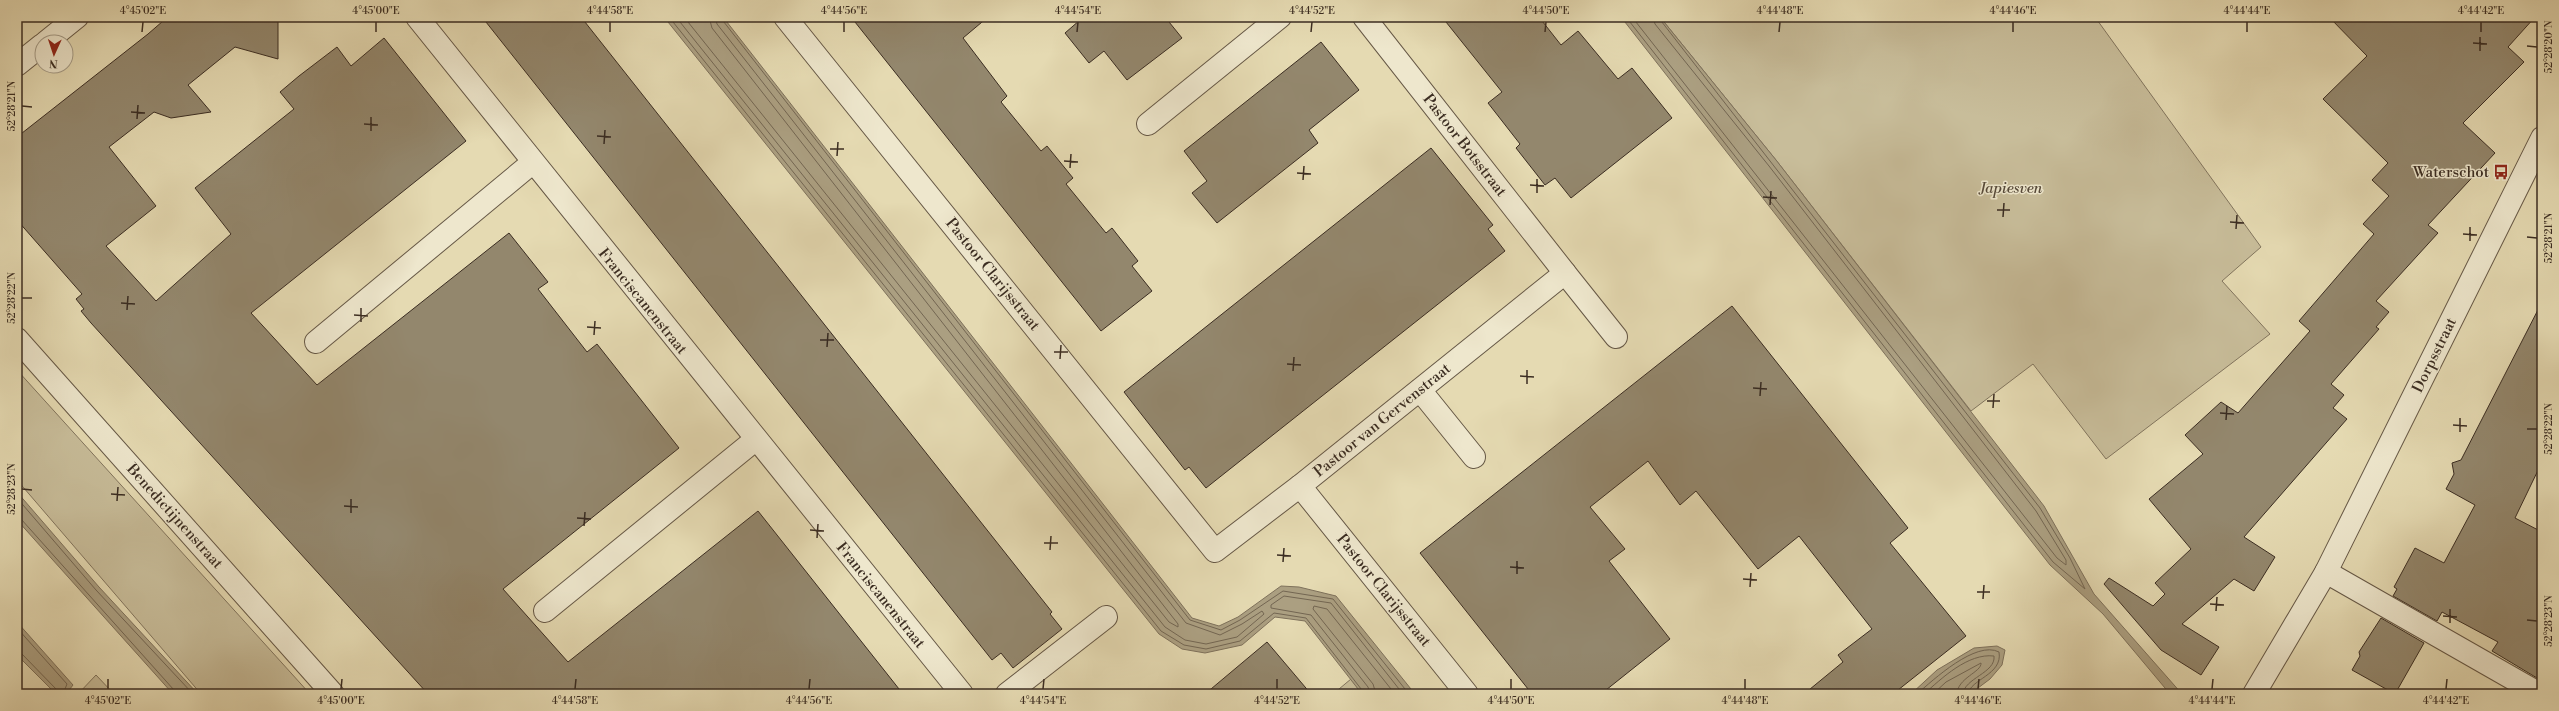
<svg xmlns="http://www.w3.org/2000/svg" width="2559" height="711" font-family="'Libre Bodoni',serif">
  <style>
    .green { fill: #c8bd9a; stroke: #82755e }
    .water { fill: #ab9f81; stroke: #7e715b }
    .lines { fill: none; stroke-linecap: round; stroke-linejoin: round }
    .shore { stroke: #736652; stroke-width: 1 }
    .building { fill: #93876d; stroke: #3b2d22 }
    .service-casing { stroke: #665846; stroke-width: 24 }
    .minor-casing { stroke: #665846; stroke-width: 24 }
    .tertiary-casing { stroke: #665846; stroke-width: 24 }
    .service { stroke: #eee7cd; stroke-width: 22 }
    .minor { stroke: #eee7cd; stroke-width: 22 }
    .tertiary { stroke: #eee7cd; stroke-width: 22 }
    .ticks { fill: none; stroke: #3b2d22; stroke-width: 1.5 }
    .labels { text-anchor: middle; stroke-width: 3; stroke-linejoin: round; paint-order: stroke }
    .street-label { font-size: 15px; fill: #3b2d22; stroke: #eee7cd }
    .poi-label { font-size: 15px; fill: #3b2d22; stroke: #eee7cd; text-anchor: end }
    .park-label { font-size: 15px; font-style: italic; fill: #574a3a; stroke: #eee7cd }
    .neatline { fill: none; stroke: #3b2d22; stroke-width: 1.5 }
    .ticks-label { font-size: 10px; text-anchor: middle; fill: #3b2d22 }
  </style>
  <rect width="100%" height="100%" fill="#e5dab2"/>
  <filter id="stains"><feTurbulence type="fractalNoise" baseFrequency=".005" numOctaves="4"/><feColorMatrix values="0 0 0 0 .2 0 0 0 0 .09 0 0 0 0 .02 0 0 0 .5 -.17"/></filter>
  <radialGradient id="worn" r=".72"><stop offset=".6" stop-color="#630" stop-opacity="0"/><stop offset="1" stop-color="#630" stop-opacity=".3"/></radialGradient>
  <g class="green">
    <polygon points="1660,17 2095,17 2261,247 2222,281 2270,334 2106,459 2033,364 1971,411 1776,160"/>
    <polygon points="17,370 310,694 201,694 17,480"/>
    <polygon points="96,675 114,694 78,694"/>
    <polygon points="1351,679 1362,694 1333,694"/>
  </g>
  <g class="water">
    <polygon points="664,17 723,17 1192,618 1219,626 1238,617 1281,586 1299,587 1336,596 1415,694 1362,694 1305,621 1275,617 1242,645 1205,653 1182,649 1159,634"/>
    <polygon points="1621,17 1660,17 1776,160 2044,506 2094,594 2182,694 2170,694 2103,614 2050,565"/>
    <polygon points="17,492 99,587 198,694 173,694 17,520"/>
    <polygon points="17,622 73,685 66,694 56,694 17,655"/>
    <polygon points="1997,646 2005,650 2002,665 1990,679 1970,694 1911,694 1937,670 1974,648"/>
  </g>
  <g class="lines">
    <g class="shore">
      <polyline points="669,17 1161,631 1184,645 1206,649 1240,641 1274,613 1306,618 1365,694"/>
      <polyline points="676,17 1165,627 1185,640 1206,644 1237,637 1264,614 1262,611 1242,624 1220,635 1186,623 717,24 715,17"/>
      <polyline points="684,17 1169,622 1178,627 1178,624 712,28 709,17"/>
      <polyline points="720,17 1190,620 1221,630 1240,620 1283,591 1333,599 1409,694"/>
      <polyline points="1626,17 2053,562 2085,589 2070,558 2040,508 1658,17"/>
      <polyline points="1632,17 2057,558 2066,565 2066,560 2036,511 1769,166 1655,24 1653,17"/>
      <polyline points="17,498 96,590 193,694"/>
      <polyline points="17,518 21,519 174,690 175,694"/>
      <polyline points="17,628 67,684 63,694"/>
      <polyline points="17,652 21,653 57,690 59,694"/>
      <polyline points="1370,694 1368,687 1311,615 1271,608 1271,605 1284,596 1331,603 1403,694"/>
      <polyline points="1376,694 1373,684 1313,609 1314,606 1327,609 1395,694"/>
      <path d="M1917,694C1933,680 1976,640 1999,652C2003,675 1970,679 1968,694"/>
      <path d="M1924,694C1942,678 1968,653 1994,656C1996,673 1964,678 1963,694"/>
      <path d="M1933,694L1946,682L1981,663C1982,672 1957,678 1957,694"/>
    </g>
  </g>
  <g class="building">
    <polygon points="163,17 278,17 278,59 235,47 188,85 211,112 171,118 154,112 109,147 156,206 106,246 156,301 231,234 195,188 294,109 280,92 299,76 337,47 351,66 384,38 466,141 251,313 317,385 509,233 548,282 538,289 587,352 597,344 679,448 503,589 568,662 758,511 903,694 428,694 91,323 81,311 84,309 76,299 82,294 17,220 17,137 148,34 163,21"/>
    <polygon points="482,17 581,17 1052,612 1050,614 1062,629 1013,668 1001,653 992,660"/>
    <polygon points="851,17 988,17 963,38 1007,96 1001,102 1041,151 1047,146 1073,178 1066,184 1106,233 1112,228 1138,261 1132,266 1152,291 1101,331"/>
    <polygon points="1077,17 1165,17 1182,38 1127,80 1104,51 1089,63 1065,33 1080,20"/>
    <polygon points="1442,17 1539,17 1561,45 1578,31 1618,79 1632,68 1672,118 1571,198 1555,178 1545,185 1516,148 1520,144 1488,103 1502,92"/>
    <polygon points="2329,17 2535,17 2508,47 2524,62 2463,123 2495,153 2428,225 2438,233 2376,301 2389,312 2376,327 2379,329 2331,384 2344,395 2333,408 2347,419 2244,537 2275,557 2254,591 2234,579 2182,624 2219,647 2201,675 2161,650 2104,584 2109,578 2153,606 2165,594 2155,583 2191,549 2149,499 2203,454 2185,435 2221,402 2238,413 2310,331 2299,321 2374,234 2363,224 2389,196 2372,180 2388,163 2323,99 2367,56"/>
    <polygon points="1321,42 1359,90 1309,130 1318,143 1217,223 1192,193 1207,181 1184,151"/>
    <polygon points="1431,148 1493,225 1488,229 1505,251 1206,488 1189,467 1185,470 1124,392"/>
    <polygon points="2542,302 2542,462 2515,518 2542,532 2542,681 2492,651 2498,642 2442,612 2437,621 2393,596 2397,589 2394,587 2415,548 2444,563 2475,505 2446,489 2454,474 2452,463 2461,460"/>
    <polygon points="1732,306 1908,528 1890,543 1966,636 1893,694 1804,694 1843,662 1838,655 1872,629 1799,536 1758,569 1696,491 1680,505 1648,461 1590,507 1625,549 1609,561 1670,639 1601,694 1532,694 1420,553"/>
    <polygon points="2381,618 2424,643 2395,694 2352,670 2360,656 2359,652"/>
    <polygon points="1267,642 1311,694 1205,694"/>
  </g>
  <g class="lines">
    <g class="service-casing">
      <g id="service">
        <polyline points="1565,273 1616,337"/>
        <polyline points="1420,390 1474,457"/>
      </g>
    </g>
    <g class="minor-casing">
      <g id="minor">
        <polyline points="417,17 962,694"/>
        <polyline points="785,17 1215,551 1300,486 1565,273 1364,17"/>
        <polyline points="46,42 77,17"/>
        <polyline points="17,65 42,45"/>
        <polyline points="1148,124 1280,17"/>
        <polyline points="17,339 333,694"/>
        <polyline points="316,342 532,163"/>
        <polyline points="1300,486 1467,694"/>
        <polyline points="2326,572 2531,689 2535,694"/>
        <polyline points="545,611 755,440"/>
        <polyline points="1007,694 1106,617"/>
      </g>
    </g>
    <g class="tertiary-casing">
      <polyline id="tertiary" points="2254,694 2326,572 2542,138"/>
    </g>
    <use href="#service" class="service"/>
    <use href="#minor" class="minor"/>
    <use href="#tertiary" class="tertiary"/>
  </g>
  <path class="ticks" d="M142,32L143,22M376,32V22M610,32V22M844,32V22M1077,32L1078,22M1311,32L1312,22M1545,32L1546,22M1779,32L1780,22M2013,32V22M2247,32V22M2481,32V22M2473,43L2487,44M2527,46L2537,47M2480,51V37M22,106L32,107M131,112L145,113M137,119L138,105M364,124L378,125M371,131V117M597,136L611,137M604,144L605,130M830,149H844M837,156L838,142M1064,161L1078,162M1070,168L1071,154M1297,173L1311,174M1303,180L1304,166M1530,185L1544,186M1537,193V179M1763,197L1777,198M1770,205L1771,191M1997,210H2010M2003,217L2004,203M2230,222L2244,223M2236,229L2237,215M2463,234L2477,235M2527,237L2537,238M2470,241V227M22,298H32M121,303L135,304M127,310L128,296M354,315L368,316M361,322V308M587,327L601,328M594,335L595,321M820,340H834M827,347L828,333M1054,352H1068M1060,359L1061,345M1287,364L1301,365M1293,371L1294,357M1520,376L1534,377M1527,384V370M1753,388L1767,389M1760,396L1761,382M1987,401H2000M1993,408L1994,394M2220,413L2234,414M2226,420L2227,406M2453,425L2467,426M2527,429H2537M2460,432V418M22,489L32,490M111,494L125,495M117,501L118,487M344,506L358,507M351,513V499M577,518L591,519M584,526L585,512M810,530L824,531M817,538L818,524M1044,543H1058M1050,550L1051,536M1277,555L1291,556M1283,562L1284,548M1510,567L1524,568M1517,574V561M1743,579L1757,580M1750,587L1751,573M1977,592H1990M1983,599L1984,585M2210,604L2224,605M2216,611L2217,597M2443,616L2457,617M2527,620L2537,621M2450,623V609M108,689V679M341,689L342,679M575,689L576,679M809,689L810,679M1043,689L1044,679M1277,689V679M1511,689V679M1745,689V679M1978,689L1979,679M2212,689L2213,679M2446,689L2447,679"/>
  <defs>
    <g id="bus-bare" transform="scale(1.2)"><path d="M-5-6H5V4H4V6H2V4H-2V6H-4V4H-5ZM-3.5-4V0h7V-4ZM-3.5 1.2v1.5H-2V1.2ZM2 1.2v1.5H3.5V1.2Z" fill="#8f2418" stroke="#eee7cd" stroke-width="2.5" paint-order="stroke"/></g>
  </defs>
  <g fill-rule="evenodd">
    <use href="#bus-bare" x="2501" y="172"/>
  </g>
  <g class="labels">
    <g class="street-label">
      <text transform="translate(1465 145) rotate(52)" y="5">Pastoor Botsstraat</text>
      <text transform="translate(993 274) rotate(51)" y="5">Pastoor Clarijsstraat</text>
      <text transform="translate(643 301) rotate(51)" y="5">Franciscanenstraat</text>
      <text transform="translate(2434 355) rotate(-64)" y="5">Dorpsstraat</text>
      <text transform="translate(1382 420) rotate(-39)" y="5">Pastoor van Gervenstraat</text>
      <text transform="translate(175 516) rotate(48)" y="5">Benedictijnenstraat</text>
      <text transform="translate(1384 590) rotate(51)" y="5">Pastoor Clarijsstraat</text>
      <text transform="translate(881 595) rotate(51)" y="5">Franciscanenstraat</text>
    </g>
    <g class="poi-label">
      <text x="2489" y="177">Waterschot</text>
    </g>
    <g class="park-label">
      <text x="2011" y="193">Japiesven</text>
    </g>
  </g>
  <rect width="2559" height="711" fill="none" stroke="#e5dab2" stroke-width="44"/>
  <g transform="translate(54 54) rotate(183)"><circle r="19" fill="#eee7cd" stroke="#a69d89"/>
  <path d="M0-3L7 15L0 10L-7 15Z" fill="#8f2418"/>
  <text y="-6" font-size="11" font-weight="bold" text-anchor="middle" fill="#3b2d22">N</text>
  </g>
  <rect x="22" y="22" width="2515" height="667" class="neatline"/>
  <g class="ticks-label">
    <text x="143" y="14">4°45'02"E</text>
    <text x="376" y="14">4°45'00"E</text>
    <text x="610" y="14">4°44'58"E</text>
    <text x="844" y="14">4°44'56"E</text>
    <text x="1078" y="14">4°44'54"E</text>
    <text x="1312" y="14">4°44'52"E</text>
    <text x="1546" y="14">4°44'50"E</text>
    <text x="1780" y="14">4°44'48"E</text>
    <text x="2013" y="14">4°44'46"E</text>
    <text x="2247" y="14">4°44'44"E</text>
    <text x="2481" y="14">4°44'42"E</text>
    <text transform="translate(2548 47) rotate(-90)" y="4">52°28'20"N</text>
    <text transform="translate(11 106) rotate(-90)" y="4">52°28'21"N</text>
    <text transform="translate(2548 238) rotate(-90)" y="4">52°28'21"N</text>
    <text transform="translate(11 298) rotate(-90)" y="4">52°28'22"N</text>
    <text transform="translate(2548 429) rotate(-90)" y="4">52°28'22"N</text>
    <text transform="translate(11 489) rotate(-90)" y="4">52°28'23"N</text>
    <text transform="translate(2548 621) rotate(-90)" y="4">52°28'23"N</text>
    <text x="108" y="704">4°45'02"E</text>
    <text x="341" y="704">4°45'00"E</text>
    <text x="575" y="704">4°44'58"E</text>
    <text x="809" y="704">4°44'56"E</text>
    <text x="1043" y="704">4°44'54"E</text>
    <text x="1277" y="704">4°44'52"E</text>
    <text x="1511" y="704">4°44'50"E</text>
    <text x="1745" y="704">4°44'48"E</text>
    <text x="1978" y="704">4°44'46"E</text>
    <text x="2212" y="704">4°44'44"E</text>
    <text x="2446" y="704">4°44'42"E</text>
  </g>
  <rect width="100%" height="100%" filter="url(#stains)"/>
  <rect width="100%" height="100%" fill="url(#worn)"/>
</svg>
